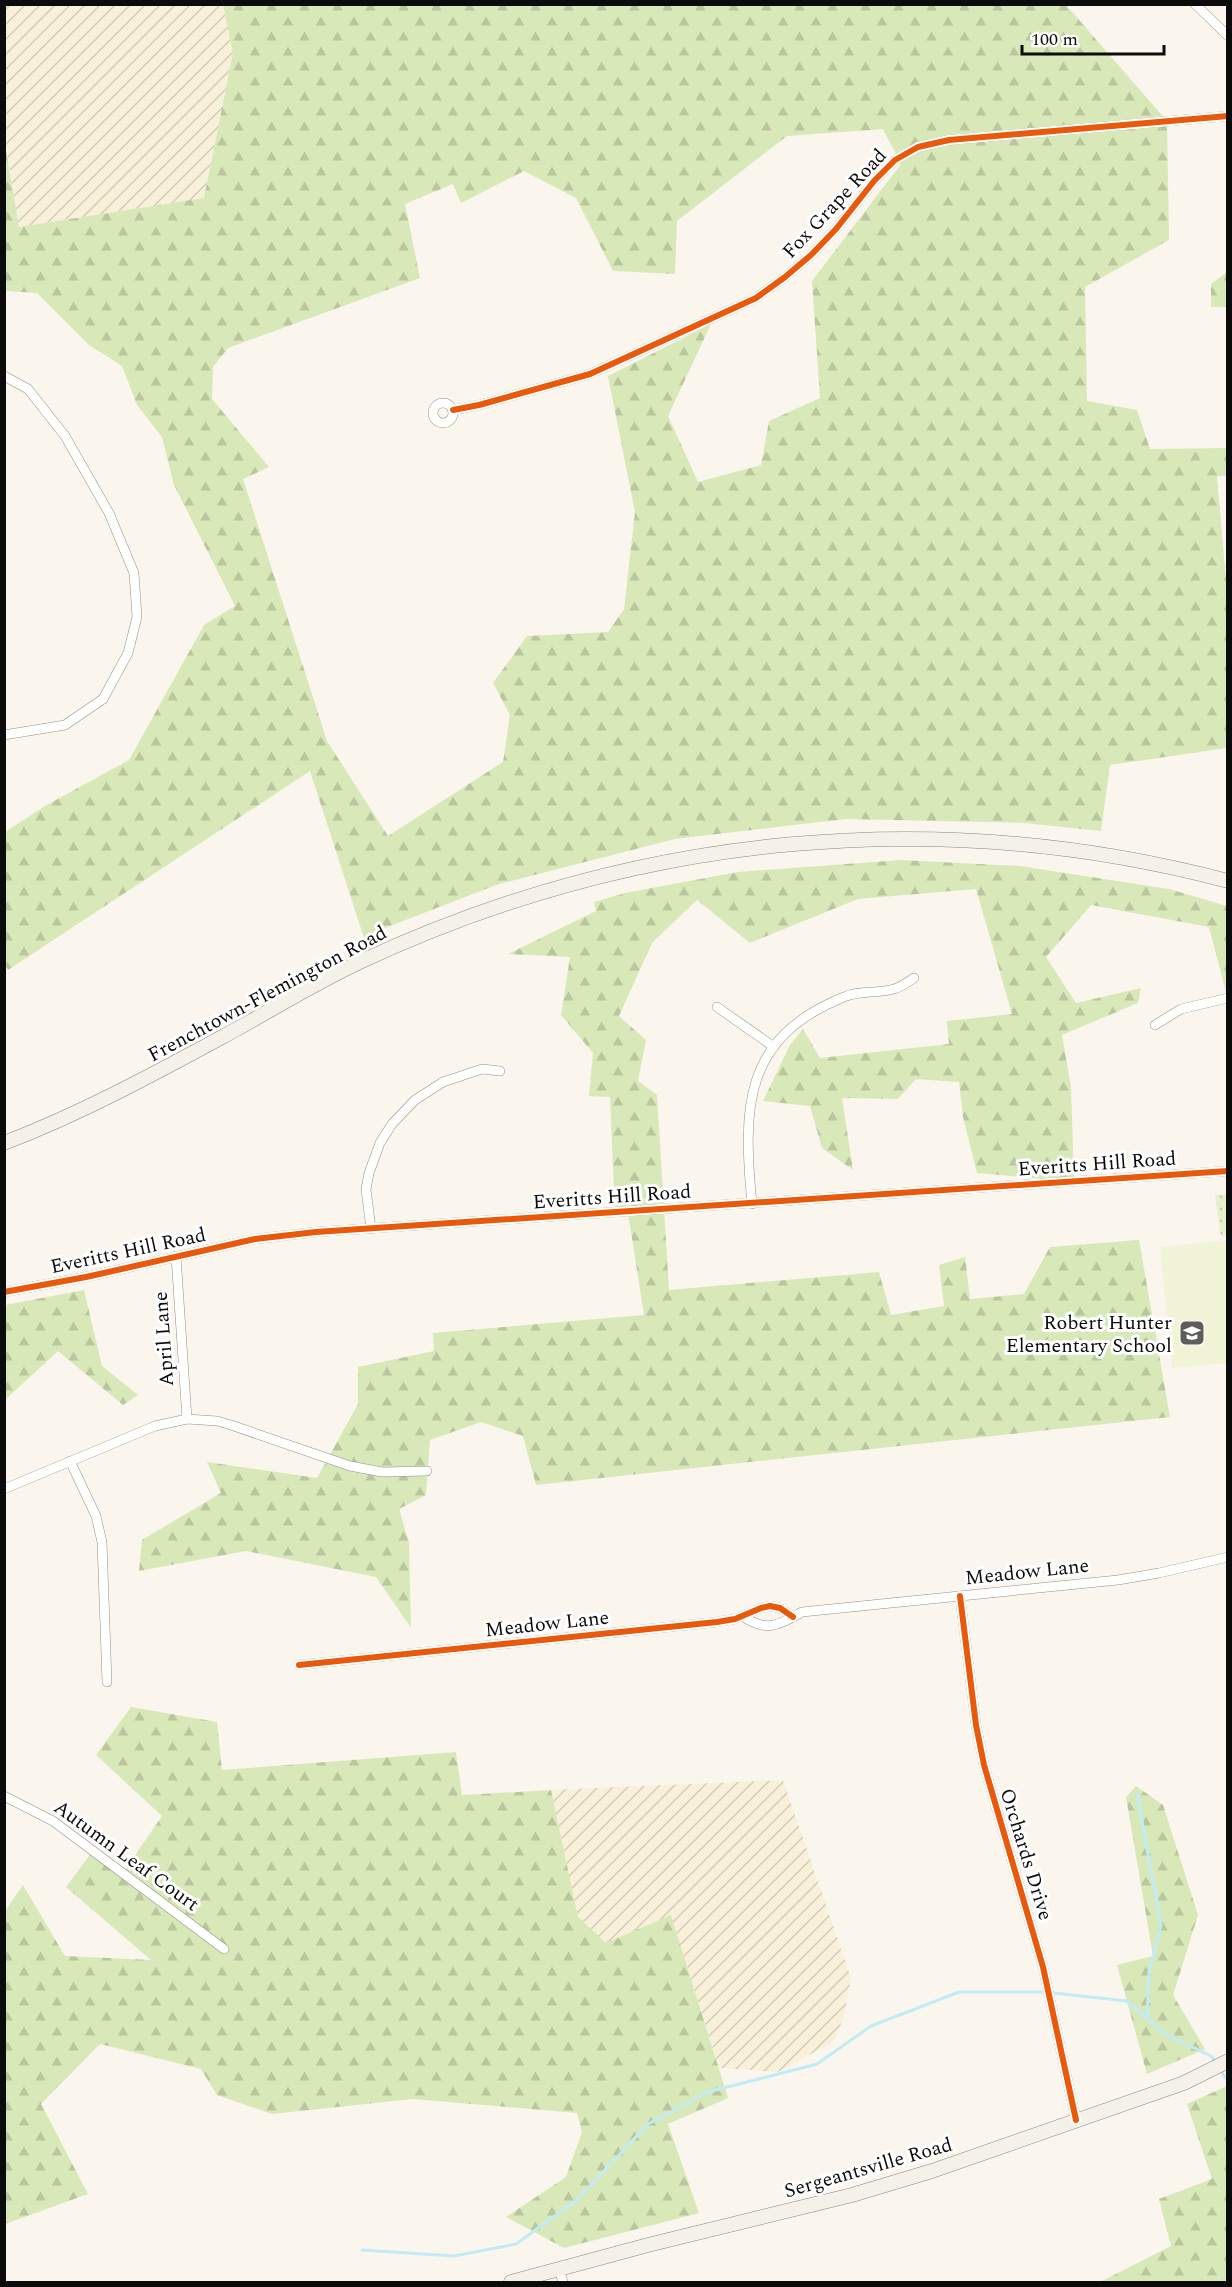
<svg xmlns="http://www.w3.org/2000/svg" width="1232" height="2287" font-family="Spectral,serif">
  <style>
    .farmland { fill: url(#farmland-furrows) }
    .forest { fill: url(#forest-firs); fill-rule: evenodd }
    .park { fill: url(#park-dots) }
    .pitch { fill: #f1f4d6 }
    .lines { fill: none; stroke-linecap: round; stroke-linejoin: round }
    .stream { stroke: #c1ecf6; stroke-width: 3 }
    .street-casing { stroke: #93918d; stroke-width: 10 }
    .secondary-casing { stroke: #898784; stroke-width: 15 }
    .street { stroke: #fefefc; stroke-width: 9 }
    .secondary { stroke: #f4f1e8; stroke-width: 14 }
    .cycleway-casing { stroke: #fff; stroke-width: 10 }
    .cycleway { stroke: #e8590c; stroke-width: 6 }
    .labels { text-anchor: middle; stroke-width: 6; stroke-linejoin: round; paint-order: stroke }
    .street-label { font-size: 20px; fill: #0b0b0b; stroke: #fff }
    .poi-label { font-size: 20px; fill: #0b0b0b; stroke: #fff; text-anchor: end }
  </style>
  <defs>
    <pattern id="farmland-furrows" width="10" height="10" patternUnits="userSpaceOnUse" patternTransform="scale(1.5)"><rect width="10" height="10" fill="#f8f0d9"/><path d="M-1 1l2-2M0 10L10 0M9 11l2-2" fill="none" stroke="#d3ccb9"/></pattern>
    <pattern id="forest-firs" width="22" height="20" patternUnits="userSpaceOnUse" patternTransform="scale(1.5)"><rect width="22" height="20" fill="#d9e8b9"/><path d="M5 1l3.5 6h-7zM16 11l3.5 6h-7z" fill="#b9c69e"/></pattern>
    <pattern id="park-dots" width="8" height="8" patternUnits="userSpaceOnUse" patternTransform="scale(1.5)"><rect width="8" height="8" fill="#e7f0cc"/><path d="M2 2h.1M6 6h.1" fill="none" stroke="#c5ccae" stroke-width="1.8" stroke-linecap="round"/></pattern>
  </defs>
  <rect width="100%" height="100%" fill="#faf6ee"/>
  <g class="farmland">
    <polygon points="4,5 223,5 233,53 204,198 19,227 5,138"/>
    <polygon points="783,1780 851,1978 844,2017 833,2042 778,2072 719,2068 671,1915 606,1944 578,1918 551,1790"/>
  </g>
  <g class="forest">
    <path d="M223,5H1066L1167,121L1169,240L1085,287L1087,401L1137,410L1150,449L1227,448V476H1217L1228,603L1227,748L1110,765L1101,831L1024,823L846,819L675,839L499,884L377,931L364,938L310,771L8,970L4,963L5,832L45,806L129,760L204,625L235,606L174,485L162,437L137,405L122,366L89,345L37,293L5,291L4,138L19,227L204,198L233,53ZM883,129L901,164L812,281L820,398L769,421L761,465L698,482L668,416L711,324L608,376L635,512L624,609L608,632L527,636L493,683L510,715L503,762L388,836L327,741L243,479L269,467L212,399L213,367L228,348L420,278L405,204L453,184L461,203L524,171L576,198L613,271L675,274L677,221L787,136Z"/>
    <polygon points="1227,272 1227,307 1211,307 1211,284"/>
    <polygon points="901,860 1020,866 1169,889 1227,906 1228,992 1226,992 1209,927 1091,905 1046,957 1076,1003 1141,988 1138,1003 1062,1035 1071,1087 1074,1181 977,1173 963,1117 959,1082 916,1079 898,1099 842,1098 853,1170 822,1148 810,1106 763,1101 790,1045 803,1029 820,1058 949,1044 947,1021 1012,1014 976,889 858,899 750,943 697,900 652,943 619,1016 646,1040 638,1081 657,1095 669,1290 879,1272 891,1315 944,1306 939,1265 965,1257 970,1299 1024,1294 1050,1247 1139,1240 1170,1417 536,1485 523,1436 481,1422 430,1440 426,1495 399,1509 409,1543 411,1628 376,1577 246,1551 139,1571 142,1540 221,1493 207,1462 317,1478 358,1404 358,1367 434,1351 433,1333 644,1315 628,1213 615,1214 610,1097 589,1096 593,1053 561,1015 570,957 508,954 596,911 594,902 625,893 738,872"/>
    <polygon points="84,1290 102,1366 138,1395 123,1405 58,1351 5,1400 5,1305"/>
    <polygon points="131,1707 217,1722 222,1770 456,1752 462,1795 551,1790 578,1917 606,1943 671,1915 728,2098 668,2124 699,2213 564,2248 506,2217 566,2177 582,2132 577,2113 413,2099 272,2114 217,2095 201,2069 100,2044 41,2104 88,2194 5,2224 5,1911 23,1885 65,1956 151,1960 66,1887 92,1852 122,1874 162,1816 96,1755"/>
    <polygon points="1136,1786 1163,1805 1198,1915 1173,1995 1205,2049 1147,2074 1117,1965 1153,1956 1126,1797"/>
    <polygon points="1227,2086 1227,2282 1100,2282 1171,2246 1159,2199 1212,2179 1187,2104"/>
  </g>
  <polygon class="park" points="1227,1194 1227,1235 1221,1236 1215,1195"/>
  <polygon class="pitch" points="1227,1240 1227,1363 1172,1368 1160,1247"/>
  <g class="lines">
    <g class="stream">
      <polyline points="1137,1794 1161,1925 1149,1972 1147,2018"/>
      <polyline points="1054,1993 1127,2001 1165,2034 1211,2056 1215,2061"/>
      <polyline points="1222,2073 1228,2081"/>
      <polyline points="362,2250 454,2256 516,2244 577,2200 648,2124 708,2092 817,2064 871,2026 959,1992 1042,1992"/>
    </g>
    <g class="street-casing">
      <g id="street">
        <polyline points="1195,4 1228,36"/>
        <polyline points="4,376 28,389 65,436 109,513 134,573 137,617 128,653 103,699 65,725 4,735"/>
        <circle cx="443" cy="413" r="10"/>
        <polyline points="453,410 479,405 590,374 756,298 785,277 811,255 836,229 874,181 895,160 918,147 949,140 1228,116"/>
        <polyline points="717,1007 774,1047"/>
        <polyline points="1155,1025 1181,1009 1228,998"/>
        <path d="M752,1204C743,1109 742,1038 844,997C860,990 877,994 894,989C901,987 908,982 914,978"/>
        <polyline points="371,1229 366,1189 369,1173 380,1143 392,1124 415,1100 443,1082 482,1069 500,1071"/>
        <polyline points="176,1256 187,1419"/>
        <polyline points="4,1292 86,1277 255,1239 316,1232 1228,1171"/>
        <polyline points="70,1461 96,1516 102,1542 107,1682"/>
        <polyline points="4,1489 155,1426 187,1419 217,1421 231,1425 350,1466 382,1472 427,1471"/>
        <polyline points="960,1596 976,1725 984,1765 1043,1967 1076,2120"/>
        <path d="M742,1616C768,1633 778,1625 802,1612L1118,1580L1159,1573L1228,1557"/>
        <polyline points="299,1665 717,1622 735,1619 761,1608 770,1606 780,1608 793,1617"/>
        <polyline points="4,1796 53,1821 224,1949"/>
        <polyline points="559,2269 563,2282"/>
      </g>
    </g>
    <g class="secondary-casing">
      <g id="secondary">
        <path d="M4,1143C85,1112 161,1070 237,1029C278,1006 319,981 362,961C635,834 936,804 1228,881"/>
        <polyline points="511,2282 648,2245 852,2195 932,2171 1184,2083 1228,2061"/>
      </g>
    </g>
    <use href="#street" class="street"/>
    <use href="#secondary" class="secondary"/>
    <g class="cycleway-casing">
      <g id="cycleway">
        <polyline points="453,410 479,405 590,374 756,298 785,277 811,255 836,229 874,181 895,160 918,147 949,140 1228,116"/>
        <polyline points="4,1292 86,1277 255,1239 316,1232 1228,1171"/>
        <polyline points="960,1596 976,1725 984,1765 1043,1967 1076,2120"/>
        <polyline points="299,1665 717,1622 735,1619 761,1608 770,1606 780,1608 793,1617"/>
      </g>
    </g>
    <use href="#cycleway" class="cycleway"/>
  </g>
  <defs>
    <g id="school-square" transform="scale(1.35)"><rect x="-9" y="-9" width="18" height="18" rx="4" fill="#5f5d5a" stroke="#fff"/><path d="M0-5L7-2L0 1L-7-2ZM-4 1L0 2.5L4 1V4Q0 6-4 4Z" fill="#fff"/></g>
  </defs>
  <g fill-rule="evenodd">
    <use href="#school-square" x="1192" y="1333"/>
  </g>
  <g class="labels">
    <g class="street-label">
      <text transform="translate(834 203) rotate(-47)" y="7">Fox Grape Road</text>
      <text transform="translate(267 993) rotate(-28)" y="7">Frenchtown-Flemington Road</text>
      <text transform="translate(1097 1163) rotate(-4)" y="7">Everitts Hill Road</text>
      <text transform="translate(612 1196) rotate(-4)" y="7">Everitts Hill Road</text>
      <text transform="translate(128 1250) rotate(-12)" y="7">Everitts Hill Road</text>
      <text transform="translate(163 1339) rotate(-94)" y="7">April Lane</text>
      <text transform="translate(1027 1571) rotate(-6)" y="7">Meadow Lane</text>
      <text transform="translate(547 1623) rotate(-6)" y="7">Meadow Lane</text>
      <text transform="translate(1027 1854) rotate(73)" y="7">Orchards Drive</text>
      <text transform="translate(127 1855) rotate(36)" y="7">Autumn Leaf Court</text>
      <text transform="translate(868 2167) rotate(-16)" y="7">Sergeantsville Road</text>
    </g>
    <g class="poi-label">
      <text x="1172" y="1329">Robert Hunter<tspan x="1172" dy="23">Elementary School</tspan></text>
    </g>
  </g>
  <rect width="1232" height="2287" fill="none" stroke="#0b0b0b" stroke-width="12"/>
  <path d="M1022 45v9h142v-9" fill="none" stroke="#0b0b0b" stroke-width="3"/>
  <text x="1031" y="45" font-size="18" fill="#0b0b0b" stroke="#ffffff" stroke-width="4.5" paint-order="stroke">100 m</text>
</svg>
